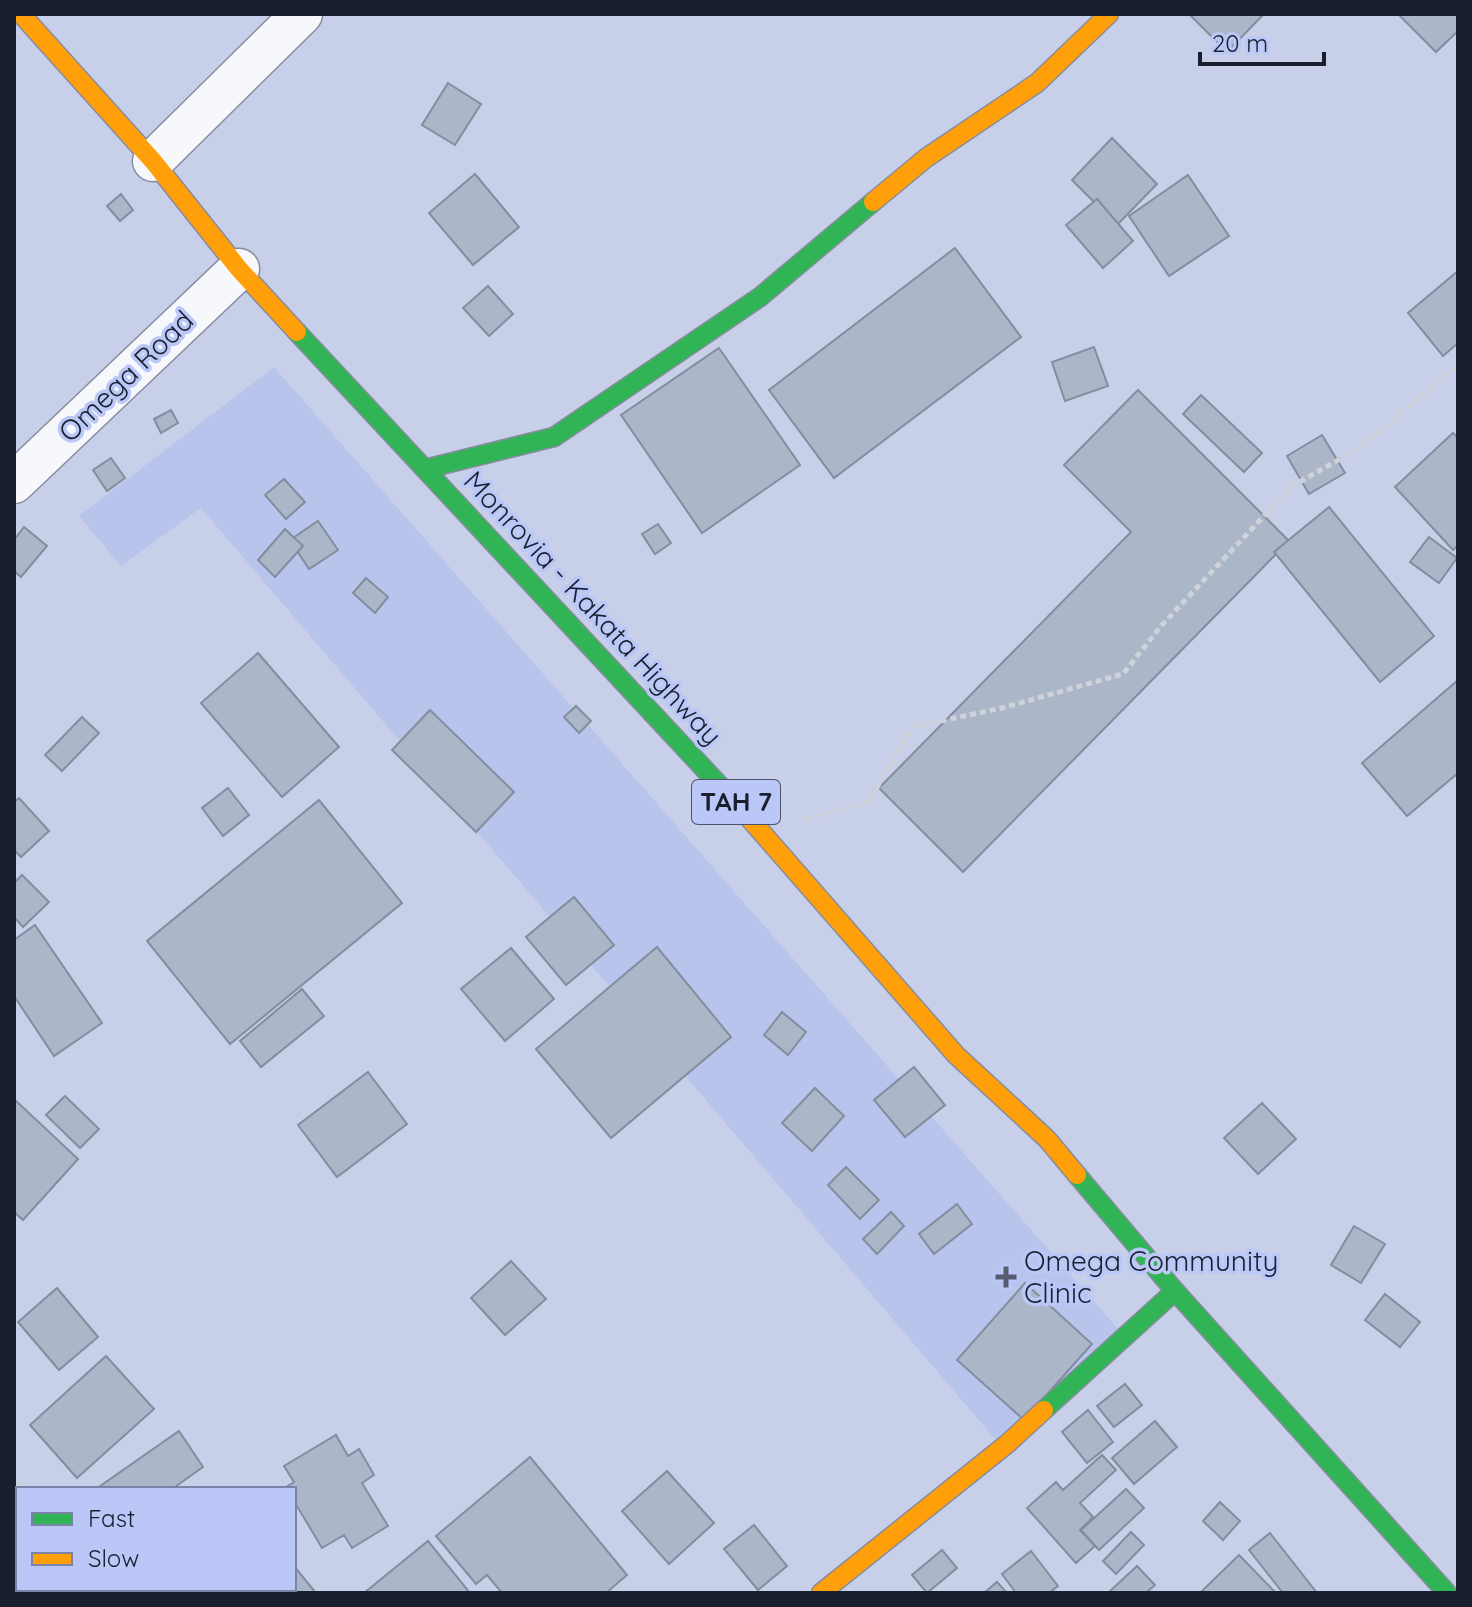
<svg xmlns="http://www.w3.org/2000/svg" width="1472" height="1607" font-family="Quicksand,sans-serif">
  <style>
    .built { fill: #b9c4ed }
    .building { fill: #acb6c9; stroke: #848d9f; stroke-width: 2 }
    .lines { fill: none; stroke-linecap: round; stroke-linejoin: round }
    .street-casing { stroke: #878c9f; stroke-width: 43 }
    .fast-casing { stroke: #878c9f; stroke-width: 21 }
    .slow-casing { stroke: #878c9f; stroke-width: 21 }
    .path { stroke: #d0d2da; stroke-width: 5; stroke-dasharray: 6 4; stroke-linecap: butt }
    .street { stroke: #f7f8fc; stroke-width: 40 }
    .fast { stroke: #30b455; stroke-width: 18 }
    .slow { stroke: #ff9f0a; stroke-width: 18 }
    .poi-dot { fill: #575d71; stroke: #bbc8f7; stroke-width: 3 }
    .labels { text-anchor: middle; stroke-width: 7; stroke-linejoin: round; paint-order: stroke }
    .shield { fill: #bbc8f7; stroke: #4a526c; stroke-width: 2 }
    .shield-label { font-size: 26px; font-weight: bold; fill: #1a1f30 }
    .street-label { font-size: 28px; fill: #1a1f30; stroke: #bbc8f7 }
    .poi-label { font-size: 28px; fill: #1a1f30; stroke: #bbc8f7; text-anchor: start }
  </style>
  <rect width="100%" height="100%" fill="#c8d0e9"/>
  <polygon class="built" points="274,367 1119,1330 1000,1445 201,508 121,566 79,516"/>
  <g class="building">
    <polygon points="1189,14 1264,14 1227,52"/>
    <polygon points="1402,14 1458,14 1458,31 1436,52 1400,16"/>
    <polygon points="448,83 481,104 455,145 422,125"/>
    <polygon points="1112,138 1157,184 1117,225 1072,180"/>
    <polygon points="475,174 519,227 473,265 429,213"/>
    <polygon points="1188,175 1229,236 1169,276 1129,216"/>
    <polygon points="121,194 133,210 120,221 107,206"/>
    <polygon points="1097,199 1133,241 1103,268 1066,225"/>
    <polygon points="955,248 1021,337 834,478 769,390"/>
    <polygon points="1458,271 1458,343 1443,356 1408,313"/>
    <polygon points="488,286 513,314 489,336 463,308"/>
    <polygon points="1094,347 1108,386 1065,401 1052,362"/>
    <polygon points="719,348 800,465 702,533 621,415"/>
    <polygon points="1138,390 1289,541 963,872 879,788 1131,532 1064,465"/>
    <polygon points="1201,395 1262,453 1244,472 1183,414"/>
    <polygon points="171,410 178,423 161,433 154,419"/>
    <polygon points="1453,433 1458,438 1458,545 1453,550 1395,487"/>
    <polygon points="1322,435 1345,473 1309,494 1287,456"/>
    <polygon points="111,458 125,478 107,491 93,470"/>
    <polygon points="284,479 305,502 286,519 265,495"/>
    <polygon points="1329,507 1434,636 1380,682 1274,552"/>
    <polygon points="318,521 338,550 309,569 290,540"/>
    <polygon points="658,524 671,543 655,554 642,534"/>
    <polygon points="24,527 47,546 21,577 14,571 14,540"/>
    <polygon points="285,529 303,546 275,577 258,560"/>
    <polygon points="1429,537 1457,558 1439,583 1410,562"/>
    <polygon points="366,578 388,597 375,613 353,593"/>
    <polygon points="258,653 339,747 282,797 201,703"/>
    <polygon points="1458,680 1458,773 1407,816 1362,763"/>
    <polygon points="576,706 591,721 579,733 564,717"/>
    <polygon points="430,710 514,792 476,832 392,750"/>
    <polygon points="82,717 99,733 62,771 45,755"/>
    <polygon points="228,788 249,815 223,836 202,808"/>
    <polygon points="19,798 49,831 21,857 14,850 14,802"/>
    <polygon points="319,800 402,903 230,1044 147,941"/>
    <polygon points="22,875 49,902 23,927 14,917 14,883"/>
    <polygon points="574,897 614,945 566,985 526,937"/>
    <polygon points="35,925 102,1023 54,1056 14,996 14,940"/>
    <polygon points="657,947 731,1037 611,1138 536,1049"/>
    <polygon points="511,948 554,999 505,1041 461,989"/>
    <polygon points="302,989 324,1016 261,1067 240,1041"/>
    <polygon points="782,1012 806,1032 788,1055 764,1035"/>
    <polygon points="914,1067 945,1105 905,1137 874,1100"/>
    <polygon points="368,1072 407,1124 337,1177 298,1125"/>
    <polygon points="815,1088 844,1116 812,1151 782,1123"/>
    <polygon points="65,1096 99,1129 80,1148 46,1115"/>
    <polygon points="14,1099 78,1159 23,1220 14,1212"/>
    <polygon points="1262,1103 1296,1139 1258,1174 1224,1138"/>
    <polygon points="846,1167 879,1200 860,1219 828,1185"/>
    <polygon points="957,1204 972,1224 934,1254 919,1234"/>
    <polygon points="891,1212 904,1226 877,1254 863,1239"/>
    <polygon points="1354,1226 1385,1244 1361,1283 1331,1265"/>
    <polygon points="511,1261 546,1299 505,1335 471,1298"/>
    <polygon points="1025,1283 1092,1344 1024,1420 957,1360"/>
    <polygon points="57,1288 98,1337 59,1370 18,1322"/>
    <polygon points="1385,1294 1420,1322 1400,1347 1365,1320"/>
    <polygon points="106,1356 154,1409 77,1478 30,1425"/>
    <polygon points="1125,1384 1142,1405 1114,1427 1097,1406"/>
    <polygon points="1088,1410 1113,1442 1087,1463 1062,1432"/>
    <polygon points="1155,1421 1177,1447 1134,1484 1112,1458"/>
    <polygon points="179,1431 203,1467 172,1489 96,1489"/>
    <polygon points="336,1435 348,1456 359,1449 374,1475 362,1483 388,1526 352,1548 344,1535 322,1548 294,1501 294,1489 286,1487 294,1482 284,1466"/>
    <polygon points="1102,1455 1116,1470 1080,1503 1093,1517 1080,1530 1095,1546 1076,1563 1027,1508 1056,1482 1063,1490"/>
    <polygon points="530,1457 627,1575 606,1593 502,1593 487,1575 476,1584 436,1536"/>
    <polygon points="667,1471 714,1523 669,1564 622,1511"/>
    <polygon points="1126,1489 1144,1508 1099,1550 1081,1530"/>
    <polygon points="1220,1502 1240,1521 1223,1540 1203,1521"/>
    <polygon points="754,1525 787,1566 758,1590 724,1549"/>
    <polygon points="1131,1532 1144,1545 1116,1574 1103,1561"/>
    <polygon points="1270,1533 1317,1593 1283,1593 1249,1550"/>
    <polygon points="428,1541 470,1593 364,1593"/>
    <polygon points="942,1550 957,1568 927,1593 912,1575"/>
    <polygon points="1031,1551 1058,1586 1049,1593 1016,1593 1002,1574"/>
    <polygon points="1239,1555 1276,1593 1200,1593"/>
    <polygon points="18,1558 18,1589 21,1589 14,1593 14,1561"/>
    <polygon points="294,1566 316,1593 241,1592 244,1589 294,1589"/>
    <polygon points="1137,1566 1155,1585 1146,1593 1108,1593"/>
    <polygon points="997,1582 1007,1593 984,1593"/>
    <polygon points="147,1589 178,1589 181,1593 142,1593"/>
  </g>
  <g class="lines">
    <g class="street-casing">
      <g id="street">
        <polyline points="153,161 302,14"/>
        <polyline points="14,483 239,269"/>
      </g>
    </g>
    <g class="fast-casing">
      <g id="fast">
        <polyline points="297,332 736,803"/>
        <polyline points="425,469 554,437 760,297 873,202"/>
        <polyline points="1077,1175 1175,1291 1447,1593"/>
        <polyline points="1044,1410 1175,1291"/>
      </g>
    </g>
    <g class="slow-casing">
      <g id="slow">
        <polyline points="21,14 153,161 239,269 297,332"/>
        <polyline points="873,202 926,158 1037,83 1109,14"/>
        <polyline points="736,803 956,1055 1047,1139 1077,1175"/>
        <polyline points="821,1593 1007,1444 1044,1410"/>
      </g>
    </g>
    <g class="path">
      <polyline points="806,819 869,801 913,727 1002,708 1123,674 1161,626 1291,487 1359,448 1458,365"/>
      <polyline points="14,1473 18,1491"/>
      <polyline points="26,1593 26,1589"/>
    </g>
    <use href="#street" class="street"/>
    <use href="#fast" class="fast"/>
    <use href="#slow" class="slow"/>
  </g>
  <path class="poi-dot" d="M1002 1265h8v8h8v8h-8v8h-8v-8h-8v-8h8z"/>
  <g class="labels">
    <rect class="shield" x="692" y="780" width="88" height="44" rx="6"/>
    <g class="shield-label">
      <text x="736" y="811">TAH 7</text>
    </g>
    <g class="street-label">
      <text transform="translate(126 376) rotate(-44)" y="10">Omega Road</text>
      <text transform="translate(593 608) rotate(47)" y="10">Monrovia - Kakata Highway</text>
    </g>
    <g class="poi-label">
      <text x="1024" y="1271">Omega Community<tspan x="1024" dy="32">Clinic</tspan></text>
    </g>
  </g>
  <rect width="1472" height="1607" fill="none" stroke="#1a1f30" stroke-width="32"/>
  <rect x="16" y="1487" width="280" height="104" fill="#bbc8f7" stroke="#7b84a7" stroke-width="2"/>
  <rect x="32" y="1513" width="40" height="12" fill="#30b455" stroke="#7b84a7" stroke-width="2"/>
  <text x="88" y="1527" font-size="24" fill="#1a1f30">Fast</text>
  <rect x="32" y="1553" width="40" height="12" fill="#ff9f0a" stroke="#7b84a7" stroke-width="2"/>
  <text x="88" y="1567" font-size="24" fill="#1a1f30">Slow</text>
  <path d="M1200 52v12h124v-12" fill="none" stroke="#1a1f30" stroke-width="4"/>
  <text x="1212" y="52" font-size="24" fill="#1a1f30" stroke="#bbc8f7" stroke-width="6" paint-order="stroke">20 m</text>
</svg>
